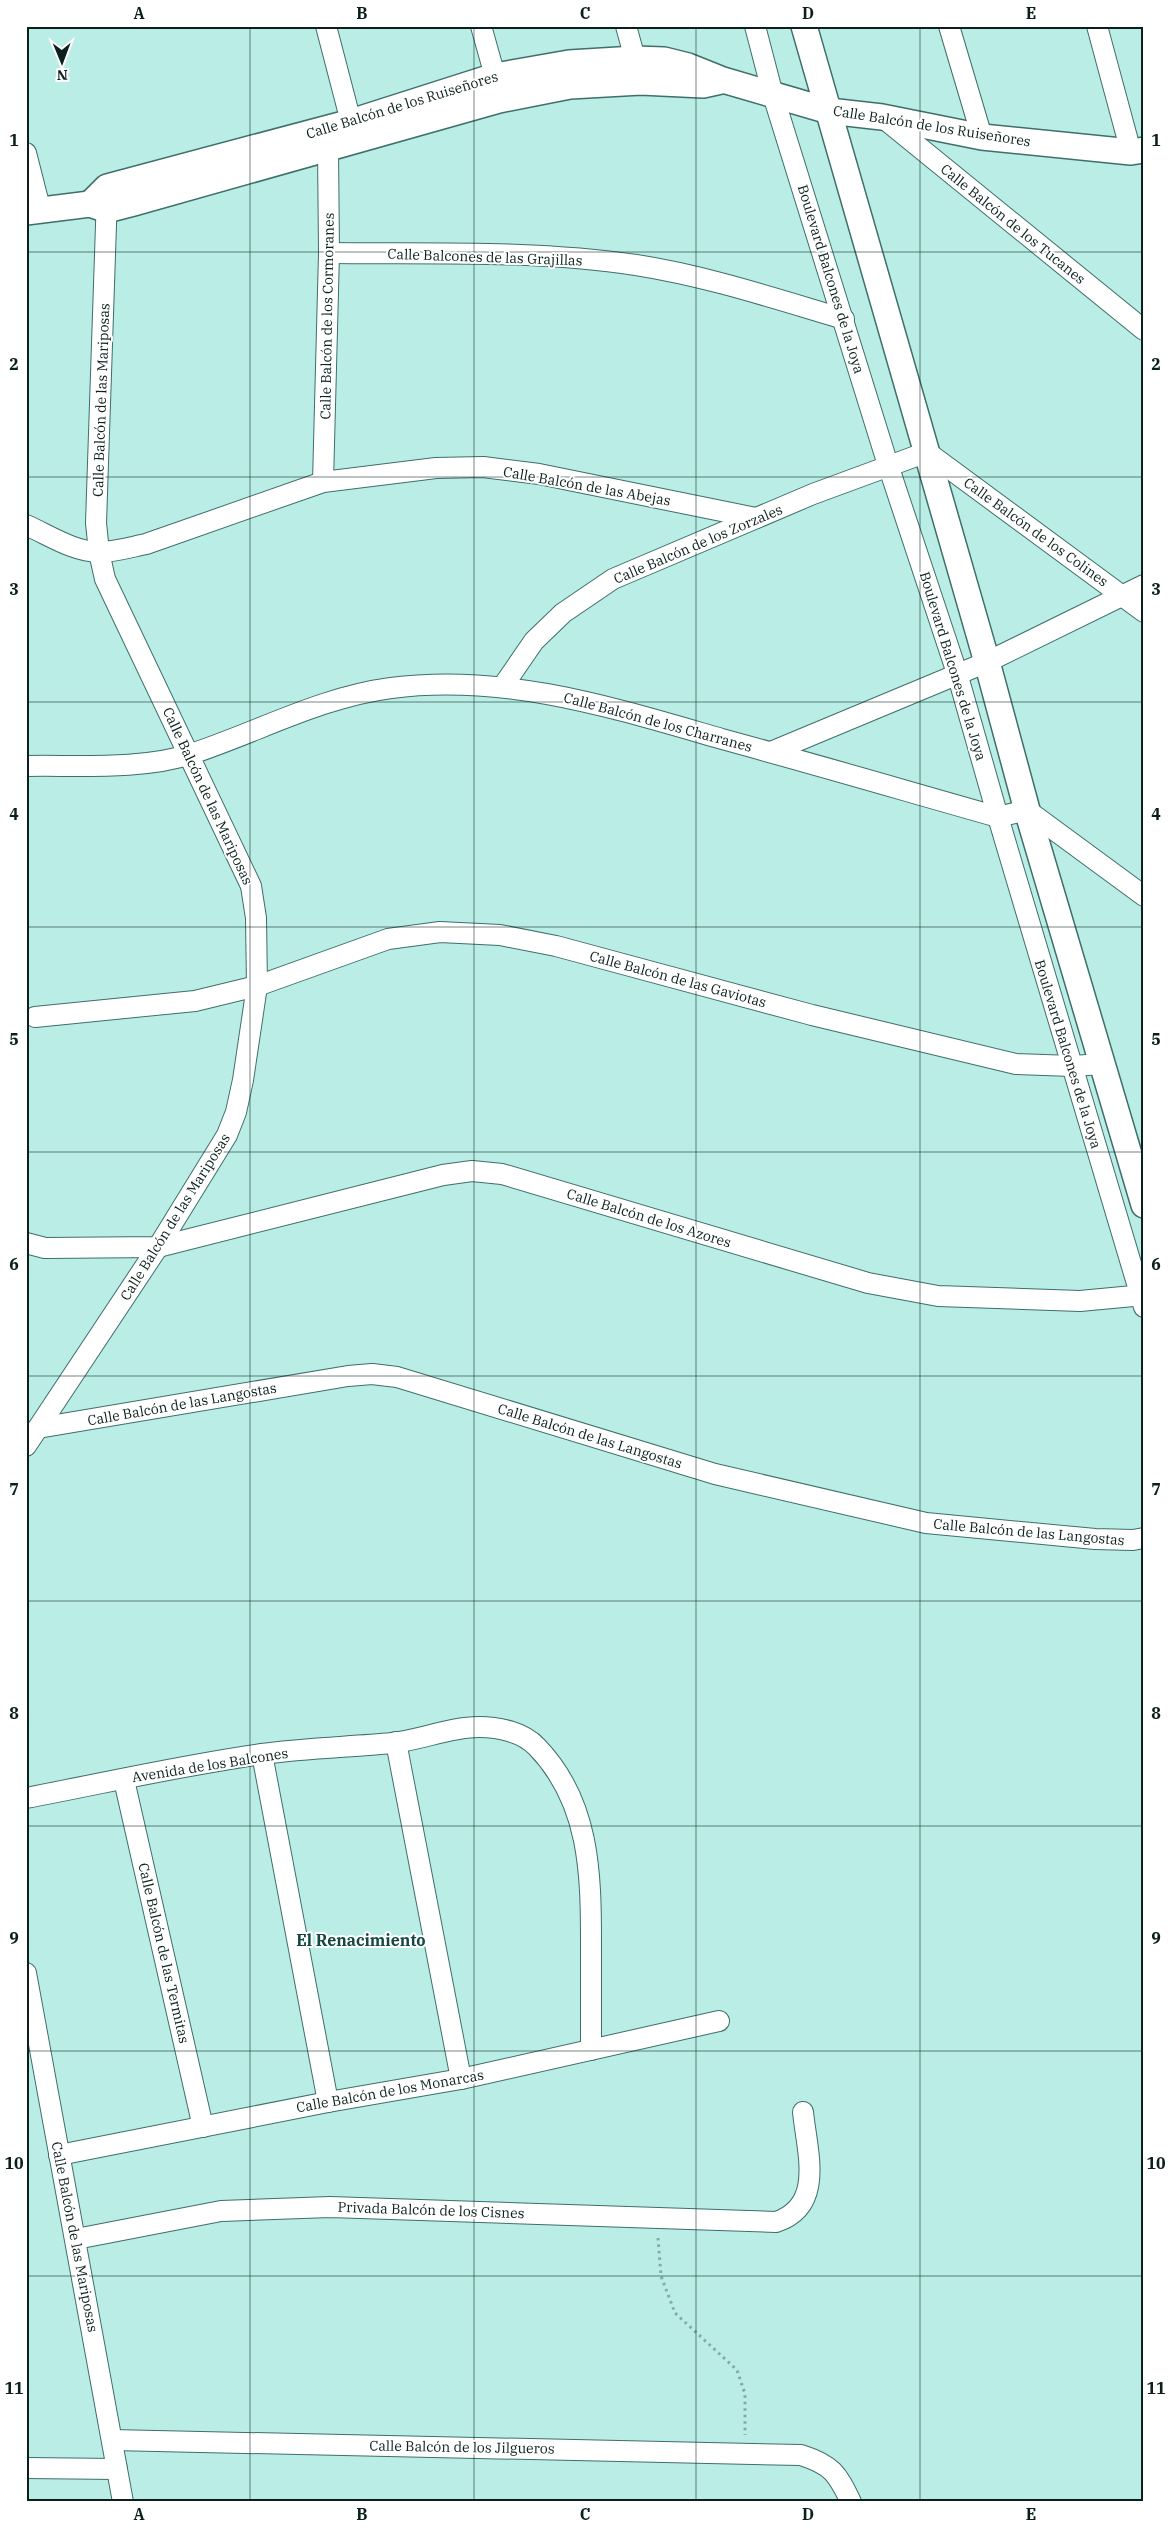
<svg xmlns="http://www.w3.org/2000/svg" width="1170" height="2528" font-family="'IBM Plex Serif',serif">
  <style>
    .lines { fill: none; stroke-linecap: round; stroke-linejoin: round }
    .minor-casing { stroke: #3e6f69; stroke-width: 22 }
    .tertiary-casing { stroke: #3e6f69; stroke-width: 28 }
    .path { stroke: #81aba6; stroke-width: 3; stroke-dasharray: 2.5 4; stroke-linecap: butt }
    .minor { stroke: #fff; stroke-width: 20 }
    .tertiary { stroke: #fff; stroke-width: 25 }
    .grid { fill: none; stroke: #0b201d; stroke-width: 1; stroke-opacity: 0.55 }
    .labels { text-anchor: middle; stroke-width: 4; stroke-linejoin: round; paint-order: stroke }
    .street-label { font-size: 14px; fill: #0b201d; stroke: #fff }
    .quarter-label { font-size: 16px; font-weight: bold; fill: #144842; stroke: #fff }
    .neatline { fill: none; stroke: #0b201d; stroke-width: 2 }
    .grid-label { font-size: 16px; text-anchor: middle; font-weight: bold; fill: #0b201d }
  </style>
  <rect width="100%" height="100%" fill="#b9ede6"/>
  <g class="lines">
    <g class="minor-casing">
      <g id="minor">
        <polyline points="326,26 351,122"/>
        <polyline points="481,26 495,76"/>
        <polyline points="626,26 635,59"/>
        <polyline points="755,26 773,95 888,465 957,673 998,817 1144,1307"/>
        <polyline points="949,26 982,137"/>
        <polyline points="1097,26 1131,152"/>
        <polyline points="882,117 1144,330"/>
        <polyline points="26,153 41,212"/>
        <path d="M329,253C431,254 535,250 636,265C707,276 776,299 844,319"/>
        <polyline points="323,482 329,253 328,149"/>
        <path d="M26,525C49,535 74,552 99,552C115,552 131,547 146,544L323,482L436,468L483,467L539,474L756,518"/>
        <polyline points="503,686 534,641 563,613 613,579 813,494 927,452 1144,612"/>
        <polyline points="771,752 987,662 1144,585"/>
        <path d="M26,766C78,765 142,770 191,754C258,732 321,697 391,688C505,673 614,708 722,739C814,764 906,791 998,817L1027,810L1144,896"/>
        <polyline points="35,1017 195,1001 257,986 388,939 440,932 500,935 556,946 812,1015 1016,1064 1072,1066 1103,1064"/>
        <polyline points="26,1243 45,1248 158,1247 443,1175 472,1171 502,1174 868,1283 938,1296 1080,1301 1144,1295"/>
        <polyline points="38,1428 348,1376 372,1374 397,1377 715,1474 926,1523 1095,1539 1133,1540 1144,1538"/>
        <polyline points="26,1446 158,1247 227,1135 236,1112 243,1080 257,986 256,918 251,886 105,579 99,552 96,523 107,195"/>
        <polyline points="396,1742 461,2079"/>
        <polyline points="262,1754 328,2102"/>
        <polyline points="124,1780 203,2127"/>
        <path d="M26,1798C105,1783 183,1765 262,1754C305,1748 349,1747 392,1743C422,1740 449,1727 479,1727C499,1727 523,1732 537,1747C590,1802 591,1873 591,1944C591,1979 591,2014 591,2050"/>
        <polyline points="26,1973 123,2502"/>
        <polyline points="59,2155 328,2102 461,2079 719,2021"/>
        <path d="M76,2239L221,2211L330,2207L776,2222C825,2206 807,2152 803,2112"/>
        <path d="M112,2440L801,2455C832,2465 837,2473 851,2502"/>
        <polyline points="26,2468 117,2469"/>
      </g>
    </g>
    <g class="tertiary-casing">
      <g id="tertiary">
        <polyline points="804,26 987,662 1027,810 1144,1205"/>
        <polyline points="90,204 107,187 351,122 495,76 569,63 635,59 664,60 688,66 723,80 829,111 882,117 982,137 1131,152 1144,150"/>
        <polyline points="26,212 90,204 107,210 134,203 499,100 570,86 641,82 703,85 721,81"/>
      </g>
    </g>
    <polyline class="path" points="658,2238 661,2276 675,2313 737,2370 745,2394 745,2435"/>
    <use href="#minor" class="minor"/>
    <use href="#tertiary" class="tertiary"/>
  </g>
  <path class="grid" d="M250,26V2502M474,26V2502M696,26V2502M920,26V2502M26,252H1144M26,477H1144M26,702H1144M26,927H1144M26,1152H1144M26,1376H1144M26,1601H1144M26,1826H1144M26,2051H1144M26,2276H1144"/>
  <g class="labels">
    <g class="street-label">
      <text transform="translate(402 105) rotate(-17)" y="5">Calle Balcón de los Ruiseñores</text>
      <text transform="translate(932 126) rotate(9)" y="5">Calle Balcón de los Ruiseñores</text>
      <text transform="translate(1013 224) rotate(39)" y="5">Calle Balcón de los Tucanes</text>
      <text transform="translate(485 257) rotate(2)" y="5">Calle Balcones de las Grajillas</text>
      <text transform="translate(831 279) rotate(73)" y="5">Boulevard Balcones de la Joya</text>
      <text transform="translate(327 316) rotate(-89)" y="5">Calle Balcón de los Cormoranes</text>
      <text transform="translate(101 400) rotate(-88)" y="5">Calle Balcón de las Mariposas</text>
      <text transform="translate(587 486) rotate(10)" y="5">Calle Balcón de las Abejas</text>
      <text transform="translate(1036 532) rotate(36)" y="5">Calle Balcón de los Colines</text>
      <text transform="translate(698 544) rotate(-23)" y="5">Calle Balcón de los Zorzales</text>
      <text transform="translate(953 666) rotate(73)" y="5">Boulevard Balcones de la Joya</text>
      <text transform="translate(658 722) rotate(15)" y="5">Calle Balcón de los Charranes</text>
      <text transform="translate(208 796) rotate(65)" y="5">Calle Balcón de las Mariposas</text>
      <text transform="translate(678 979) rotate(15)" y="5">Calle Balcón de las Gaviotas</text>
      <text transform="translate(1068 1054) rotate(73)" y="5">Boulevard Balcones de la Joya</text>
      <text transform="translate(175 1217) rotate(-58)" y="5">Calle Balcón de las Mariposas</text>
      <text transform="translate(649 1218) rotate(17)" y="5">Calle Balcón de los Azores</text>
      <text transform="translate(182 1404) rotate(-10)" y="5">Calle Balcón de las Langostas</text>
      <text transform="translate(590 1436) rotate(17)" y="5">Calle Balcón de las Langostas</text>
      <text transform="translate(1029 1532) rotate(5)" y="5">Calle Balcón de las Langostas</text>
      <text transform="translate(210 1765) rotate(-9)" y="5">Avenida de los Balcones</text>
      <text transform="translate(164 1953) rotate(77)" y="5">Calle Balcón de las Termitas</text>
      <text transform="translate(390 2091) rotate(-10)" y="5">Calle Balcón de los Monarcas</text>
      <text transform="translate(431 2210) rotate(2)" y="5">Privada Balcón de los Cisnes</text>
      <text transform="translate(75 2237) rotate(79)" y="5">Calle Balcón de las Mariposas</text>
      <text transform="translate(462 2447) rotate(1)" y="5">Calle Balcón de los Jilgueros</text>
    </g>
    <g class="quarter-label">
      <text x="361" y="1946">El Renacimiento</text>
    </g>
  </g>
  <rect width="1170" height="2528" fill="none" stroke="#ffffff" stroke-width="55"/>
  <g transform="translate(62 62) rotate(179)" stroke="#ffffff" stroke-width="4" paint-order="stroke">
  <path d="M0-4L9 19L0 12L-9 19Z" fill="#0b201d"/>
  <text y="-8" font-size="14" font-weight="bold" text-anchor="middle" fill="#0b201d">N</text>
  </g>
  <rect x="28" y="28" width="1114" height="2472" class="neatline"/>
  <g class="grid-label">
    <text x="139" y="19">A</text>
    <text x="362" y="19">B</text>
    <text x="585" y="19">C</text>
    <text x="808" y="19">D</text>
    <text x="1031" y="19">E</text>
    <text x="14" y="146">1</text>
    <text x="1156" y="146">1</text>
    <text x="14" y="370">2</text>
    <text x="1156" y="370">2</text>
    <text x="14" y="595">3</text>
    <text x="1156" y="595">3</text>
    <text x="14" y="820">4</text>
    <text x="1156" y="820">4</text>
    <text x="14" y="1045">5</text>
    <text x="1156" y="1045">5</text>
    <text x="14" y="1270">6</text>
    <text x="1156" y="1270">6</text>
    <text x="14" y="1495">7</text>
    <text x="1156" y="1495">7</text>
    <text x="14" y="1719">8</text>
    <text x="1156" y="1719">8</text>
    <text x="14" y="1944">9</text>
    <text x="1156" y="1944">9</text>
    <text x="14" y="2169">10</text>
    <text x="1156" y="2169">10</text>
    <text x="14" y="2394">11</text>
    <text x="1156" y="2394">11</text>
    <text x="139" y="2520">A</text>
    <text x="362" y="2520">B</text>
    <text x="585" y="2520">C</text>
    <text x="808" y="2520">D</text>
    <text x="1031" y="2520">E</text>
  </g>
</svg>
